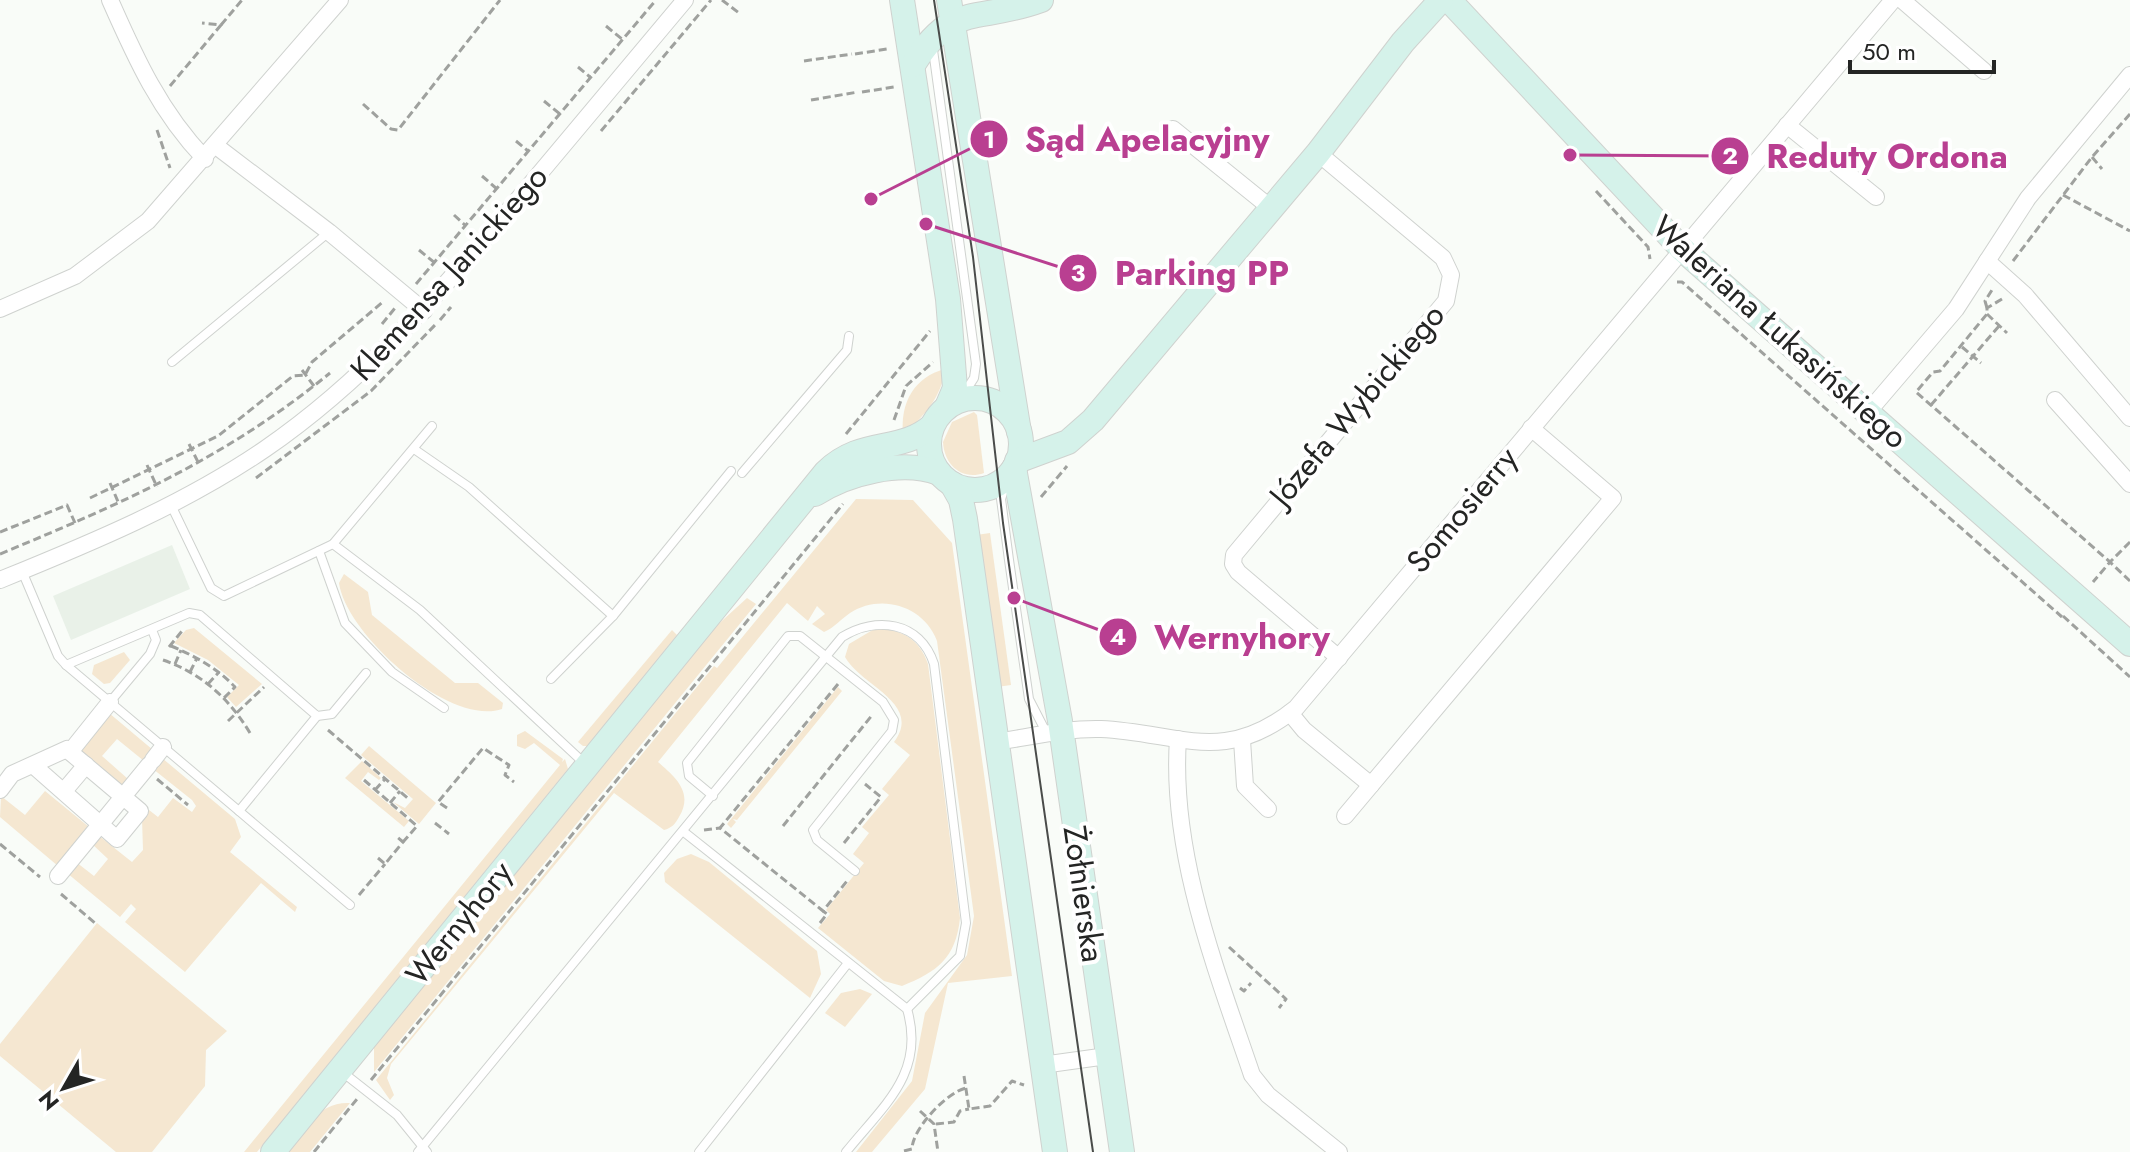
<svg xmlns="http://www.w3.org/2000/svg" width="2130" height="1152" font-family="Jost,sans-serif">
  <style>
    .built { fill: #e9f1e8 }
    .green { fill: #f5e7d1 }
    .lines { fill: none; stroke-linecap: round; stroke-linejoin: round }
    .lane-casing { stroke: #cfd2cf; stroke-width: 10 }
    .street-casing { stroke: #cfd2cf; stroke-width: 18 }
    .secondary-casing { stroke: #cfd2cf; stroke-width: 26 }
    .path { stroke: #9fa19e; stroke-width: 3; stroke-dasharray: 8 4; stroke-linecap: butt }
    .lane { stroke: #fff; stroke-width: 8 }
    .street { stroke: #fff; stroke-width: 16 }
    .secondary { stroke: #d5f2ea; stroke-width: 24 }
    .tram { stroke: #4a4c4a; stroke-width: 2 }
    .labels { text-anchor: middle; stroke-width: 8; stroke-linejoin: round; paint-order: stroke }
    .street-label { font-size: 32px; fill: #242524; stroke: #fff }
    .leader { fill: none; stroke: #b93f91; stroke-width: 3 }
    .callout-dot { fill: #b93f91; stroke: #fff; stroke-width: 3 }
    .mark-label { font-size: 24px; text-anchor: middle; font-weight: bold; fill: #fff }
    .callout-label { font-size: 34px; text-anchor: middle; font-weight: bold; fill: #b93f91; stroke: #fff; stroke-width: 8; stroke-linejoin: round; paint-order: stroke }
  </style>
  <rect width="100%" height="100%" fill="#f9fcf8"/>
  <polygon class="built" points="172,545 190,589 71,640 53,596"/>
  <g class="green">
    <path d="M945,369C942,396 924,417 903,434C900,403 914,377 945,369Z"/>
    <path d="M974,412L977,415L984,473C961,481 944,464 943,442L952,422Z"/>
    <path d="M856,499L913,500L952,543L1012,976L948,983L925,1089L872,1152H856L912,1081L925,1013L967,955L974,916L937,641C924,606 881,593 850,613C841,619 834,628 824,632L812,624L825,614L817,606L808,621L787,603L658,762C675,777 694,792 679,817C675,824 672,828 664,830L614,793L391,1064L387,1078L394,1095L390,1100L376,1080L714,666L717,668Z"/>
    <polygon points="990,533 1011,685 997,687 976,535"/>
    <path d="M344,574L368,592L372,615L455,683H478L503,703L502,709C449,727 346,634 339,583Z"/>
    <polygon points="747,598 756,604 374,1072 374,1044 702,639"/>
    <polygon points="194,628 262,684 236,707 227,697 239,685 208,660 174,643 186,630"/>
    <path d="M876,628C902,630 919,638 928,664L960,918C956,958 937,972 902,986L884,981L818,928L830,914L826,910L864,863L853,854L869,833L862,827L889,795L882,789L910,755L894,742C923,703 861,686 845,657L849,644Z"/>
    <polygon points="672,630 677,635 588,746 583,746 578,742"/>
    <polygon points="124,652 130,660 110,683 104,684 92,674 94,665"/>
    <polygon points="838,687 842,691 737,820 733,819 736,822 731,828 727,824"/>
    <polygon points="109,713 153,750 144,761 117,739 102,756 128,779 122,787 79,751"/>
    <polygon points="525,731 563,759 562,762 565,759 568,769 257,1152 244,1152 560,765 534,743 525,749 517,746 517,735"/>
    <polygon points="369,746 436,803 419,824 393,802 405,808 413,799 361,755"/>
    <polygon points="162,758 235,819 241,837 230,852 297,907 295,912 261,883 185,972 125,922 136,909 131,904 120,917 67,873 76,862 94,876 108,859 91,843 98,835 132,862 143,850 142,819 149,810 158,817 173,798 192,812 196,806 192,800 153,769"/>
    <polygon points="362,761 381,778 379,780 368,772 361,781 409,821 404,827 345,778"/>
    <polygon points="45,791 89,827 58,866 0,817 1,796 25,815"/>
    <polygon points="691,854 709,862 817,951 821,974 810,998 665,882 664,873 677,859"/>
    <polygon points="97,923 227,1031 206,1050 205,1086 152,1152 116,1152 0,1056 0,1044"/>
    <polygon points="860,989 872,994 845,1027 825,1013 841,993"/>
    <path d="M350,1103L310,1152H284C302,1131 319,1101 350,1103Z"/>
  </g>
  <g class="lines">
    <g class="lane-casing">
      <g id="lane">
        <polyline points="933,50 976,364 974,378 961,398"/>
        <polyline points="172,362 329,232"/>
        <polyline points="414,449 469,487 613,616"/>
        <polyline points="742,473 847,350 849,336"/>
        <polyline points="1009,474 1001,499 1009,560 1029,699 1046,732"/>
        <polyline points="171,505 211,588 224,596 333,544 432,426"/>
        <polyline points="333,544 420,610 584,763"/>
        <polyline points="319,551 345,623 392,672 444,708"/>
        <polyline points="22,571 58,656 66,665 239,811 317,716"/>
        <polyline points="66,665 189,613 200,615 317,716 332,714 366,673"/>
        <polyline points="551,679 613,616 731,471"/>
        <polyline points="110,702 150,654 156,640 152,630"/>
        <polyline points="713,796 689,776 687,763 788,636 800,636 883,702 894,720 892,731 813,830 817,840 855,871"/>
        <polyline points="239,811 350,905"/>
        <path d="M684,832L907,1009C926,1073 883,1106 846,1152"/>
        <polyline points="341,1071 397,1115 427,1152"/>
        <path d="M418,1152L842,637C876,616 920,621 934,664L966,923L960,956L907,1009"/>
        <polyline points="699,1152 848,963"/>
      </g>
    </g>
    <g class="street-casing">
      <g id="street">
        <path d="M110,0C136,59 160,112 205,159"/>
        <polyline points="1902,0 1984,71"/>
        <polyline points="1787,125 1876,197"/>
        <polyline points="1173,129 1272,209"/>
        <polyline points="216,146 329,232 424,311"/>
        <polyline points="1318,153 1443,258 1451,275 1446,301 1234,555 1233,564 1238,572 1339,658"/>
        <polyline points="1987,261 2025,295 2130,418"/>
        <polyline points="0,309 75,276 148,221 340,0"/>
        <polyline points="2055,400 2130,484"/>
        <polyline points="1868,412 1956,309 2028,198 2130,75"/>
        <path d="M0,580C91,543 183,505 265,449C364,381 438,295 514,204C571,136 628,68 685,0"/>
        <polyline points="1290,713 1304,730 1371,785 1613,498 1531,428"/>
        <path d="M1178,739C1170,853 1216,969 1252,1075L1268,1095L1339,1152"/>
        <polyline points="1242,740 1245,786 1268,809"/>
        <path d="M996,742C1030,737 1067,728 1101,729C1181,733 1224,766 1296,708L1893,0"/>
        <polyline points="153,760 163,747"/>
        <polyline points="34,766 117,839 140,811 70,752 110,702"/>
        <polyline points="0,790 12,774 67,749 70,752"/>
        <polyline points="64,791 86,765"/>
        <polyline points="1345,816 1371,785"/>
        <polyline points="58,876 149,765"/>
        <polyline points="1042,1065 1107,1056"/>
      </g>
    </g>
    <g class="secondary-casing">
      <g id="secondary">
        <polyline points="902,0 948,299 955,388 947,407"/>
        <polyline points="949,0 1019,432"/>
        <polyline points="1449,0 1682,249 2130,644"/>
        <path d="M913,65C953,0 976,24 1041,0"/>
        <circle cx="975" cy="444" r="46"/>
        <polyline points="1017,461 1068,442 1093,420 1318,153 1403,42 1441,0"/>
        <polyline points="1014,468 1060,721 1122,1152"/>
        <polyline points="952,484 961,500 965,519 1055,1152"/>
        <path d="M815,494C847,473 902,459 939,473"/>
        <path d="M273,1152L826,472C862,437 900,454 932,426"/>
      </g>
    </g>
    <g class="path">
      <polyline points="722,0 739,13"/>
      <polyline points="221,25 242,0"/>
      <polyline points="606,26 622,39"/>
      <polyline points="855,54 887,49"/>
      <polyline points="804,61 852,54"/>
      <polyline points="578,67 590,77"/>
      <polyline points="170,86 221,25 202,23"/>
      <polyline points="862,92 894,87"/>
      <polyline points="811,100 858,92"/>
      <polyline points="544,101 560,114"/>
      <polyline points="363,104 391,129 398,130 500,0"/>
      <polyline points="157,130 170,168"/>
      <polyline points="601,131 711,0"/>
      <polyline points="516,141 528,151"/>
      <polyline points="2092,157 2102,169"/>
      <polyline points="482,176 497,189"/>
      <polyline points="1596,191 1648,247 1650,259"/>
      <polyline points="2063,195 2130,231"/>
      <polyline points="454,215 466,226"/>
      <polyline points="419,250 435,263"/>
      <polyline points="2013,261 2092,157 2130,114"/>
      <polyline points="1677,282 1682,282 2062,617"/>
      <polyline points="416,284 656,0"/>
      <polyline points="2002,299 1987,308 1987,314 1940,371 1933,372 1916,392 2110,562 2093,582"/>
      <polyline points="1987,308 1985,301 1992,290"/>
      <polyline points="1987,314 2007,333"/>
      <polyline points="440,320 451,307"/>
      <polyline points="382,324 395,308"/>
      <polyline points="1962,347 1981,363"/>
      <polyline points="302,370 314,386"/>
      <polyline points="1931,405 1999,326"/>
      <polyline points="894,420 906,386 933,362"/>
      <polyline points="846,434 930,331"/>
      <polyline points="189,444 199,464"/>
      <polyline points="147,465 157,487"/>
      <polyline points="256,478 371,391 435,325"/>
      <polyline points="110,483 119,504"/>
      <polyline points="1041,497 1067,466"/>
      <polyline points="90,498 218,436 293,376 305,375 312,362 384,301"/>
      <polyline points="0,532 67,505 75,523"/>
      <polyline points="2130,542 2110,562 2130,581"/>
      <path d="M0,554C123,503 226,458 330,373"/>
      <polyline points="2063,616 2130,677"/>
      <path d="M171,646C195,656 217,668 235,687L224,698"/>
      <polyline points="169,647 182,631"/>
      <path d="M163,660C201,673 229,698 250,733"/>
      <polyline points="175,664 181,650"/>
      <polyline points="190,672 197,658"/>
      <polyline points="208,684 219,672"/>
      <polyline points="838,684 720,828 823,911 847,881"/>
      <polyline points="228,721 264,687"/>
      <polyline points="328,730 410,800"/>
      <polyline points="157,779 188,805"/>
      <polyline points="364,780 417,826 403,842"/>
      <polyline points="375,790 385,779"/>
      <polyline points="390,803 400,791"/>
      <polyline points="447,808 438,802 483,748 509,765 505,775 514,782"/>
      <polyline points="435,823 449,834"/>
      <polyline points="783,826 873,714"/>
      <polyline points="704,830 720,828"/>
      <polyline points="844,843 881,797 865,784"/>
      <polyline points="0,844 40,877"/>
      <polyline points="378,858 385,864 403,842 396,836"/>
      <polyline points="61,894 95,923"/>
      <polyline points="359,895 385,864"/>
      <polyline points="820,923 827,914 823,911"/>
      <polyline points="1229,947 1286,999 1279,1008"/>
      <polyline points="1240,988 1244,991 1251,983"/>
      <polyline points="964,1076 969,1109 990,1106 1012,1081 1024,1085"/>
      <polyline points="371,1080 843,504"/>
      <polyline points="920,1111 934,1124 938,1152"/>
      <polyline points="936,1124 954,1122 960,1111 969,1109"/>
      <path d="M904,1151L912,1149C912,1129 947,1092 966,1088"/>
      <polyline points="314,1152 357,1099"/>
    </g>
    <use href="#lane" class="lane"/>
    <use href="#street" class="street"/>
    <use href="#secondary" class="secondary"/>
    <polyline class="tram" points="934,0 973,257 1003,523 1093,1152"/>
  </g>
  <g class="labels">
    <g class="street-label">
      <text transform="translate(449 273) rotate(-48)" y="11">Klemensa Janickiego</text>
      <text transform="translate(1780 332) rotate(42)" y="11">Waleriana Łukasińskiego</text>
      <text transform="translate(1357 405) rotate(-50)" y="11">Józefa Wybickiego</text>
      <text transform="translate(1462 510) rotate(-50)" y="11">Somosierry</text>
      <text transform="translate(1084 894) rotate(82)" y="11">Żołnierska</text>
      <text transform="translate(459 923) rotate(-51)" y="11">Wernyhory</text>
    </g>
  </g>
  <path class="leader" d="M871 199L989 139M1570 155L1730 156M926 224L1078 273M1014 598L1118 637"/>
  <g class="callout-dot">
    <circle cx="871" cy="199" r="8"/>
    <circle cx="1570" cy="155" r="8"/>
    <circle cx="926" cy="224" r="8"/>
    <circle cx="1014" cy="598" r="8"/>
    <circle cx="989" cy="139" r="20"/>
    <circle cx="1730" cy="156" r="20"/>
    <circle cx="1078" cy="273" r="20"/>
    <circle cx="1118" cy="637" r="20"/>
  </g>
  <g class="mark-label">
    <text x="989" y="148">1</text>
    <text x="1730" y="164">2</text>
    <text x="1078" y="281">3</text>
    <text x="1118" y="645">4</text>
  </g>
  <g class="callout-label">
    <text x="1147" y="151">Sąd Apelacyjny</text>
    <text x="1887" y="168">Reduty Ordona</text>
    <text x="1202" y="285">Parking PP</text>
    <text x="1242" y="649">Wernyhory</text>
  </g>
  <g transform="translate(64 1088) rotate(231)" stroke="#ffffff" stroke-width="6" paint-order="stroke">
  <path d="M0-6L14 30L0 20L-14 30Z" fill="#242524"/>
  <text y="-12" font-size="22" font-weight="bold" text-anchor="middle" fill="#242524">N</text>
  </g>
  <path d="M1850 60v12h144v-12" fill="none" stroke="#242524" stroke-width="4"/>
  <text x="1862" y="60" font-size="24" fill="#242524" stroke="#ffffff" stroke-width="6" paint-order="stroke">50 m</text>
</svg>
